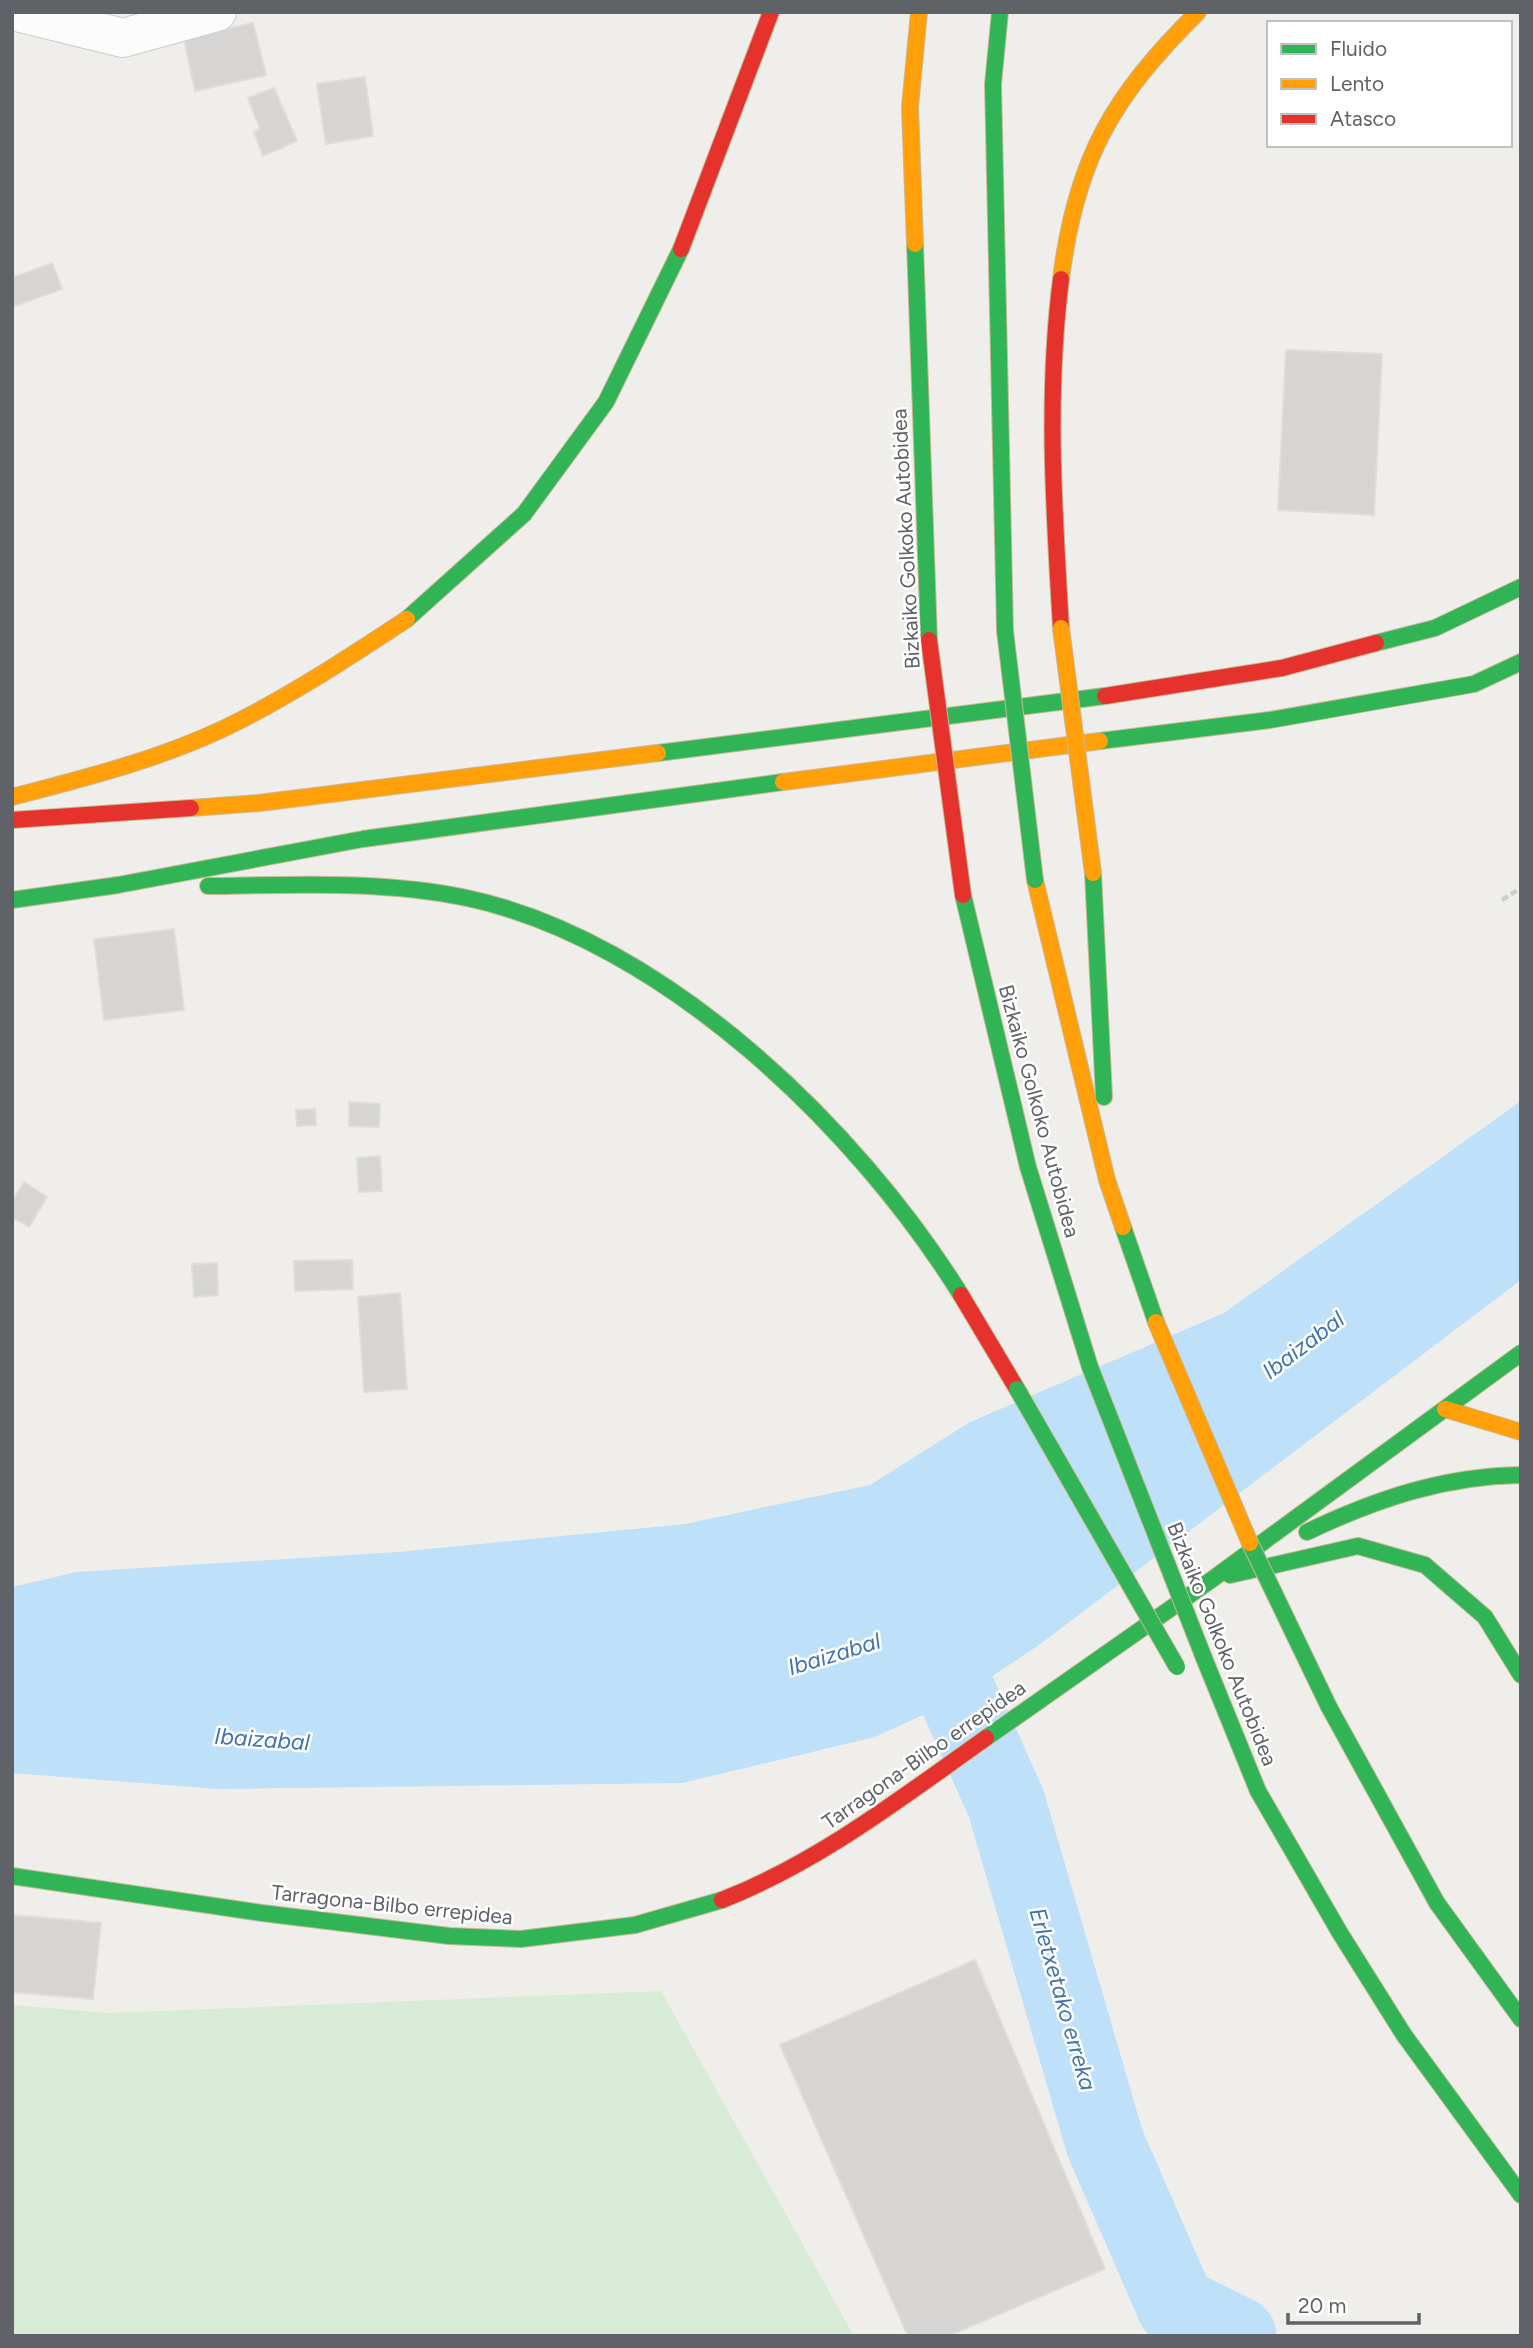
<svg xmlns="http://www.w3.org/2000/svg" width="1533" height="2348" font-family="Figtree,sans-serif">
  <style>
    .green { fill: #d8ebd6 }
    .water { fill: #bfe0f9 }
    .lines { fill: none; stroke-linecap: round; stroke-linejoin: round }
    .river { stroke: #bfe0f9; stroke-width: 79 }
    .building { fill: #d6d5d3; stroke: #deddd9; stroke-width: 2 }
    .street-casing { stroke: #cbcccc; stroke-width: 40 }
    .fast-casing { stroke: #c8b996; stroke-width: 18 }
    .slow-casing { stroke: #c8b996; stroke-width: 18 }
    .jam-casing { stroke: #c8b996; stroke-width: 18 }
    .path { stroke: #cacfcc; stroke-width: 4.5; stroke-dasharray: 7 3.5; stroke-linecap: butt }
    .street { stroke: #fdfcfc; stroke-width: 38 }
    .fast { stroke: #30b455; stroke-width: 16 }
    .slow { stroke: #ff9f0a; stroke-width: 16 }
    .jam { stroke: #e5322d; stroke-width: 16 }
    .fast-bridge-casing { stroke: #c8b996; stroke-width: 18; stroke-linecap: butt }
    .slow-bridge-casing { stroke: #c8b996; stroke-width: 18; stroke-linecap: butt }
    .jam-bridge-casing { stroke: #c8b996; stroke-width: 18; stroke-linecap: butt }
    .fast-bridge { stroke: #30b455; stroke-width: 16 }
    .slow-bridge { stroke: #ff9f0a; stroke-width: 16 }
    .jam-bridge { stroke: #e5322d; stroke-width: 16 }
    .labels { text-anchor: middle; stroke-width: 5; stroke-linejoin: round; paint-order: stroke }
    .street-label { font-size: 21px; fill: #5f6368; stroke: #fff }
    .water-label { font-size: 23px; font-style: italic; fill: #4174aa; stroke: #fff }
  </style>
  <rect width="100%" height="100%" fill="#efeeea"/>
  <polygon class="green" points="661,1991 854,2336 12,2336 12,2005 109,2013"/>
  <polygon class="water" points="1521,1101 1521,1280 1039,1645 958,1699 875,1737 682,1783 218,1789 12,1773 12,1587 77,1572 398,1552 685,1524 870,1485 970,1422 1224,1313"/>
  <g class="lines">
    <polyline class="river" points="927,1627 1006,1803 1105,2143 1176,2306 1237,2336"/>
  </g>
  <g class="building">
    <polygon points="253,23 266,75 195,91 184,39"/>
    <polygon points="365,77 373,136 326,144 317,84"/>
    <polygon points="274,88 297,141 263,156 254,132 260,129 248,98"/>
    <polygon points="52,263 62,289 12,307 12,278"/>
    <polygon points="1286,350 1382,354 1374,515 1278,510"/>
    <polygon points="174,929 184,1010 104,1020 94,939"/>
    <polygon points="349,1102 380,1104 379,1127 349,1126"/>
    <polygon points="315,1109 316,1125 297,1126 296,1110"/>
    <polygon points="380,1156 382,1191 359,1192 357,1158"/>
    <polygon points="24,1182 47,1197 29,1227 12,1217 12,1202"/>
    <polygon points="352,1260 353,1289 295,1291 294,1261"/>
    <polygon points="217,1263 218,1295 194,1297 192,1264"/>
    <polygon points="400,1293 407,1389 364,1392 358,1297"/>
    <polygon points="12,1915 101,1923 93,1999 12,1992"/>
    <polygon points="975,1960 1105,2269 948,2336 908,2336 780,2045"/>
  </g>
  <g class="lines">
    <g class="street-casing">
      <polyline id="street" points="17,12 123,38 217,12"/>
    </g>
    <g class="fast-casing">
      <g id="fast">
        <polyline points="1000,12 993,84 1005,631"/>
        <polyline points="915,244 929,640"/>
        <polyline points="407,619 524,514 606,402 681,249"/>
        <polyline points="1376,643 1435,628 1521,587"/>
        <polyline points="1100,741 1270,720 1474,684 1521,662"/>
        <polyline points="658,753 1105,696"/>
        <polyline points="1093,873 1104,1097"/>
        <path d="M208,886C294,885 382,880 467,898C664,940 858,1129 961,1295"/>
        <polyline points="963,895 1028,1167 1090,1367"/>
        <polyline points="12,900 118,885 363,839 783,782"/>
        <polyline points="1123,1227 1156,1322"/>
        <path d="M1307,1532C1376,1499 1444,1476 1521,1475"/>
        <polyline points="1230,1575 1358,1546 1425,1565 1485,1617 1521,1675"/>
        <polyline points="1204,1658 1258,1791 1340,1933 1404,2035 1521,2195"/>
        <polyline points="1329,1707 1437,1903 1521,2019"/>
        <polyline points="986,1738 1214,1578 1521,1353"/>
        <polyline points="12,1876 262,1913 449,1936 521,1939 635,1925 722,1900"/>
      </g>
    </g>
    <g class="slow-casing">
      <g id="slow">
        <polyline points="915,244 910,107 919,12"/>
        <path d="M1061,279C1076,158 1113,96 1198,12"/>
        <polyline points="783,782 1100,741"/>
        <path d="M12,797C85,778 161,759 229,726C292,695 349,657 407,619"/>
        <polyline points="191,808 259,803 658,753"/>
        <polyline points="1035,880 1107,1180 1123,1227"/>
        <polyline points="1445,1409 1521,1432"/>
      </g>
    </g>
    <g class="jam-casing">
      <g id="jam">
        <polyline points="681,249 771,12"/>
        <path d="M1061,628C1054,511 1046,395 1061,279"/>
        <polyline points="1105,696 1282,668 1376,643"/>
        <polyline points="12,820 191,808"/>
        <polyline points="961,1295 1017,1389"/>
        <path d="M722,1900C819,1862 901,1798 986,1738"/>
      </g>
    </g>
    <polyline class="path" points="1502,900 1521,888"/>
    <use href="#street" class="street"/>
    <use href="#fast" class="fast"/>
    <use href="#slow" class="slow"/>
    <use href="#jam" class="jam"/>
    <g class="fast-bridge-casing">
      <g id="fast-bridge">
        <polyline points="1005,631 1035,880"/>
        <polyline points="1090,1367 1204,1658"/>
        <polyline points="1017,1389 1177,1667"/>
        <polyline points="1250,1543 1329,1707"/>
      </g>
    </g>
    <g class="slow-bridge-casing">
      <g id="slow-bridge">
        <polyline points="1061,628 1093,873"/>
        <polyline points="1156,1322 1250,1543"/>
      </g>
    </g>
    <g class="jam-bridge-casing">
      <polyline id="jam-bridge" points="929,640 963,895"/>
    </g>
    <use href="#fast-bridge" class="fast-bridge"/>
    <use href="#slow-bridge" class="slow-bridge"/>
    <use href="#jam-bridge" class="jam-bridge"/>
  </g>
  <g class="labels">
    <g class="street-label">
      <text transform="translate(906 539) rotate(-93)" y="7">Bizkaiko Golkoko Autobidea</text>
      <text transform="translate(1039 1111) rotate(75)" y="7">Bizkaiko Golkoko Autobidea</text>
      <text transform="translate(1222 1644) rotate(68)" y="7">Bizkaiko Golkoko Autobidea</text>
      <text transform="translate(924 1755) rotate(-35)" y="7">Tarragona-Bilbo errepidea</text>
      <text transform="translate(392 1905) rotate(6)" y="7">Tarragona-Bilbo errepidea</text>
    </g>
    <g class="water-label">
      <text transform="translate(1303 1345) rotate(-37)" y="8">Ibaizabal</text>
      <text transform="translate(834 1654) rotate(-17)" y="8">Ibaizabal</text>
      <text transform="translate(262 1739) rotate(4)" y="8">Ibaizabal</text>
      <text transform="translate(1063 1999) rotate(74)" y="8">Erletxetako erreka</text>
    </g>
  </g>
  <rect width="1533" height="2348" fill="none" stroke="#5f6368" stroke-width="28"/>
  <rect x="1267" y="21" width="245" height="126" fill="#ffffff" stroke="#bfc1c3" stroke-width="2"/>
  <rect x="1281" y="44" width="35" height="10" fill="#30b455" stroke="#bfc1c3" stroke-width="2"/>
  <text x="1330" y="56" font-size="21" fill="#5f6368">Fluido</text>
  <rect x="1281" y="79" width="35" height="10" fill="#ff9f0a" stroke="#bfc1c3" stroke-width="2"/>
  <text x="1330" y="91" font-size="21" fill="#5f6368">Lento</text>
  <rect x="1281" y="114" width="35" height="10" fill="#e5322d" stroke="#bfc1c3" stroke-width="2"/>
  <text x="1330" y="126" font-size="21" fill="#5f6368">Atasco</text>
  <path d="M1288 2313v10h131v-10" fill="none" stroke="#5f6368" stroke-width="3.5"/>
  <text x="1298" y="2313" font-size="21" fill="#5f6368" stroke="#ffffff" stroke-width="5" paint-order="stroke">20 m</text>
</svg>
